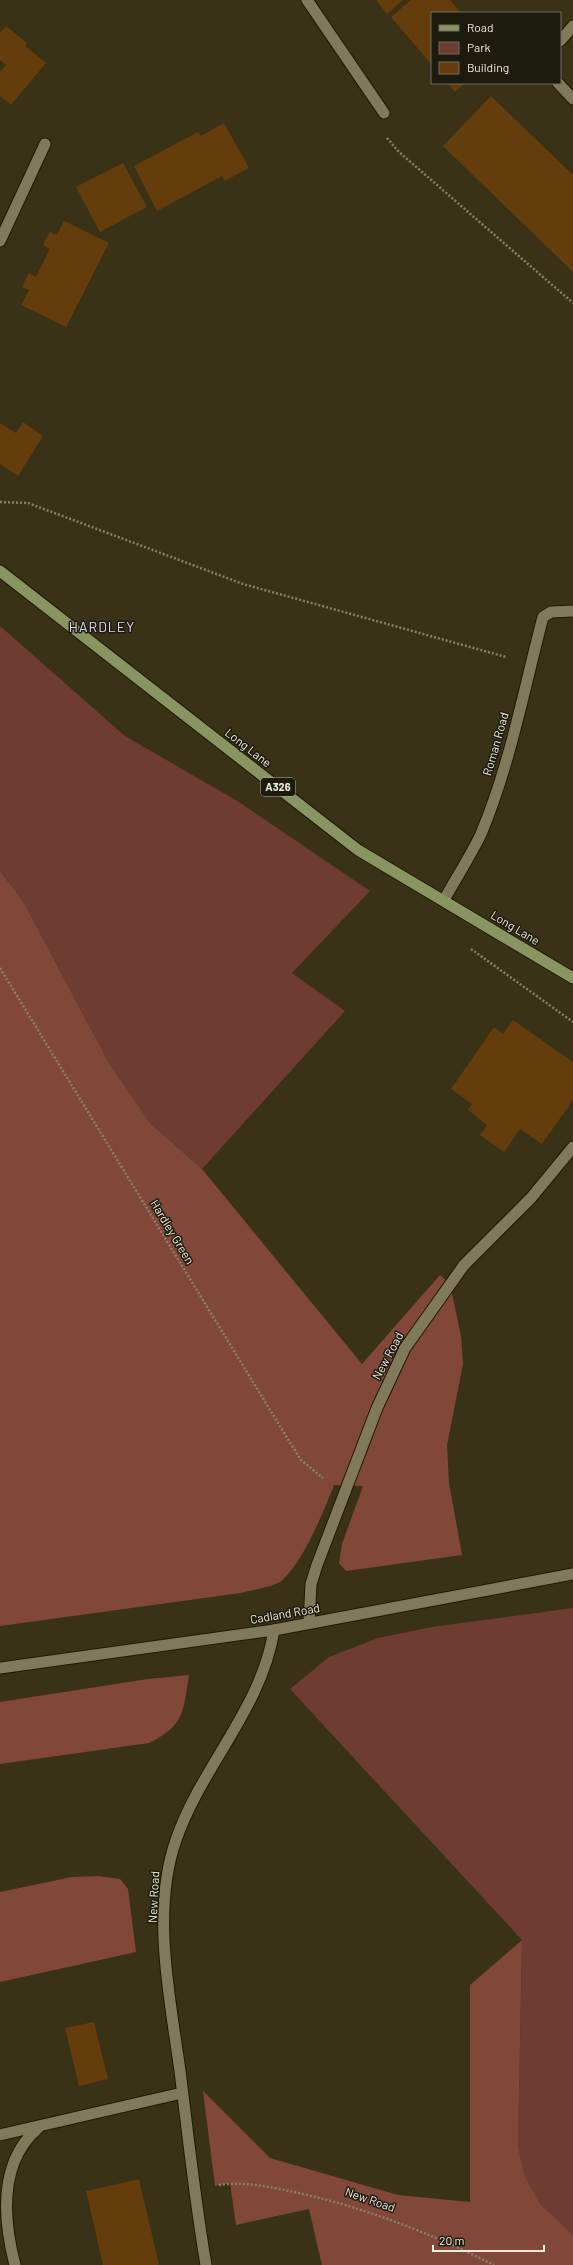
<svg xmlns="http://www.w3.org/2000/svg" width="573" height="2265" font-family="Barlow,sans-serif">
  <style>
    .green { fill: #6e3c30 }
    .forest { fill: #814739 }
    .building { fill: #653c0b }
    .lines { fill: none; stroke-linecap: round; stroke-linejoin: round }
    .service-casing { stroke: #201a01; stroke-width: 13 }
    .minor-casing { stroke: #201a01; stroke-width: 13 }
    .primary-casing { stroke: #201a01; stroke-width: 13 }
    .path { stroke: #87816b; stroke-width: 2.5; stroke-dasharray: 2 2; stroke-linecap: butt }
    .service { stroke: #80795b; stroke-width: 11 }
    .minor { stroke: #80795b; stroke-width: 11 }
    .primary { stroke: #889560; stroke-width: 11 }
    .labels { text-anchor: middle; stroke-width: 3; stroke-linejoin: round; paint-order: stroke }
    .shield { fill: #1d1a0e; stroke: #b0ac9e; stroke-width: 1 }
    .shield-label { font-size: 11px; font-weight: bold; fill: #efebdb }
    .street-label { font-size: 12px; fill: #efebdb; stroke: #1d1a0e }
    .quarter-label { font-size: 14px; letter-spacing: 1px; fill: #e3d8f5; stroke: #1d1a0e }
  </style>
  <rect width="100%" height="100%" fill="#393217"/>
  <g class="green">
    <polygon points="0,626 125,736 239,802 370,891 292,973 345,1011 202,1169 150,1123 129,1093 109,1063 23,901 0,871"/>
    <polygon points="573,1608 573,2265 500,2265 518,2147 522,1940 290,1689 329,1657 378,1638 432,1627"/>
  </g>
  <g class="forest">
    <path d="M0,871L23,901L109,1063L150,1123L202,1169L362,1364L440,1275L450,1284L461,1336L463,1364L447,1445L449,1483L462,1555L346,1571L339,1563L342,1544L363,1486L334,1485C324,1511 302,1565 280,1582C272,1587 251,1590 241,1593L0,1626Z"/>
    <path d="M189,1675C183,1712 185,1725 149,1743L0,1764V1702L148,1679Z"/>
    <polygon points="99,1876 120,1879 128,1889 136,1952 0,1982 0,1892 72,1877"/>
    <polygon points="522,1940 518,2147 524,2175 540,2204 573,2235 573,2265 322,2265 309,2209 236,2225 230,2183 215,2186 203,2091 270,2158 398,2195 470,2202 470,1985"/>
  </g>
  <g class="building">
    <polygon points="376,0 403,0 387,14"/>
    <polygon points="411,0 450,0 461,13 432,13 432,65 391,17"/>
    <polygon points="6,26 27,43 25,46 46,63 11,105 0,96 0,72 6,65 0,60 0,33"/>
    <polygon points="447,83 465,83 455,92"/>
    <polygon points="491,96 573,175 573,272 443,146"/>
    <polygon points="224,123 249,168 225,181 222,176 157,211 134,166 198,132 201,136"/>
    <polygon points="123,163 147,207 100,232 76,187"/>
    <polygon points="64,221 109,243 66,327 21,305 29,290 22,287 25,280 29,273 36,277 50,249 43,245 46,238 50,232 57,235"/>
    <polygon points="23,422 43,436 18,476 0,464 0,423 16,433"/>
    <polygon points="513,1020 573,1062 573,1100 542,1144 520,1129 504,1152 480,1135 487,1125 468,1110 472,1104 451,1089 494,1027 503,1034"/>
    <polygon points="94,2022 108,2079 79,2086 65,2028"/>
    <polygon points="139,2179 159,2265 103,2265 86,2191"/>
  </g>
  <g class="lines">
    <g class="service-casing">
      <g id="service">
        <polyline points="307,0 384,113"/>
        <polyline points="560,41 573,26"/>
        <polyline points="558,83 573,99"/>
        <polyline points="309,1623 311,1584 317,1565 377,1408 405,1348 464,1265 531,1198 573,1147"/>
        <polyline points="0,2135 182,2093"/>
        <path d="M15,2265C2,2215 0,2161 38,2128"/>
        <path d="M206,2265C195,2201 188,2135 180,2071C170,1998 151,1911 176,1840C201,1767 262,1708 274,1630"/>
      </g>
    </g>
    <g class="minor-casing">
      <g id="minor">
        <polyline points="0,241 45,144"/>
        <path d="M444,900C456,878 470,857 481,834C510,765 524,689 543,617L551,612L573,611"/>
        <polyline points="0,1668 274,1630 573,1574"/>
      </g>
    </g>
    <g class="primary-casing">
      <polyline id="primary" points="0,571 358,850 573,978"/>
    </g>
    <g class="path">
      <polyline points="387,138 399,152 573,303"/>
      <polyline points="0,502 28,503 243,584 506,657"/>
      <polyline points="471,949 573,1022"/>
      <polyline points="0,968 286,1436 301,1460 323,1478"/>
      <path d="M219,2185C243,2181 270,2187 294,2192C364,2207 430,2233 494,2265"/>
    </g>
    <use href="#service" class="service"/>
    <use href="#minor" class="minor"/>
    <use href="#primary" class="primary"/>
  </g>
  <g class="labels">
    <rect class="shield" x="261" y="778" width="34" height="18" rx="3"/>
    <g class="shield-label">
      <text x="278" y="791">A326</text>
    </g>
    <g class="street-label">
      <text transform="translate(496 744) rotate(-74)" y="4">Roman Road</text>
      <text transform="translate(248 748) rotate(38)" y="4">Long Lane</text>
      <text transform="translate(515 928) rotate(31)" y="4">Long Lane</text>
      <text transform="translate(172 1232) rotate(59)" y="4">Hardley Green</text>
      <text transform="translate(388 1356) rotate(-62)" y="4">New Road</text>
      <text transform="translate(285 1614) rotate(-10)" y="4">Cadland Road</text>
      <text transform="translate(154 1897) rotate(-87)" y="4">New Road</text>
      <text transform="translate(370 2200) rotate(19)" y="4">New Road</text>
    </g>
    <g class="quarter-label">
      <text x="102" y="632">HARDLEY</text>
    </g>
  </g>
  <rect x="431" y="12" width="130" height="72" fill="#1d1a0e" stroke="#716e60"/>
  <rect x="439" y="25" width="20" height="6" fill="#889560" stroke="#716e60"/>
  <text x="467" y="32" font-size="12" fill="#efebdb">Road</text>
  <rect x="439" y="42" width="20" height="12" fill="#6e3c30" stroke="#716e60"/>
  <text x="467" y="52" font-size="12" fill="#efebdb">Park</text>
  <rect x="439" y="62" width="20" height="12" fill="#653c0b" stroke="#716e60"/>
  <text x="467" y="72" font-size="12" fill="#efebdb">Building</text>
  <path d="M433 2245v6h111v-6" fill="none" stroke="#efebdb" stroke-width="2"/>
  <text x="439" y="2245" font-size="12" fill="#efebdb" stroke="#1d1a0e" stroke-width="3" paint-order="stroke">20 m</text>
</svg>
